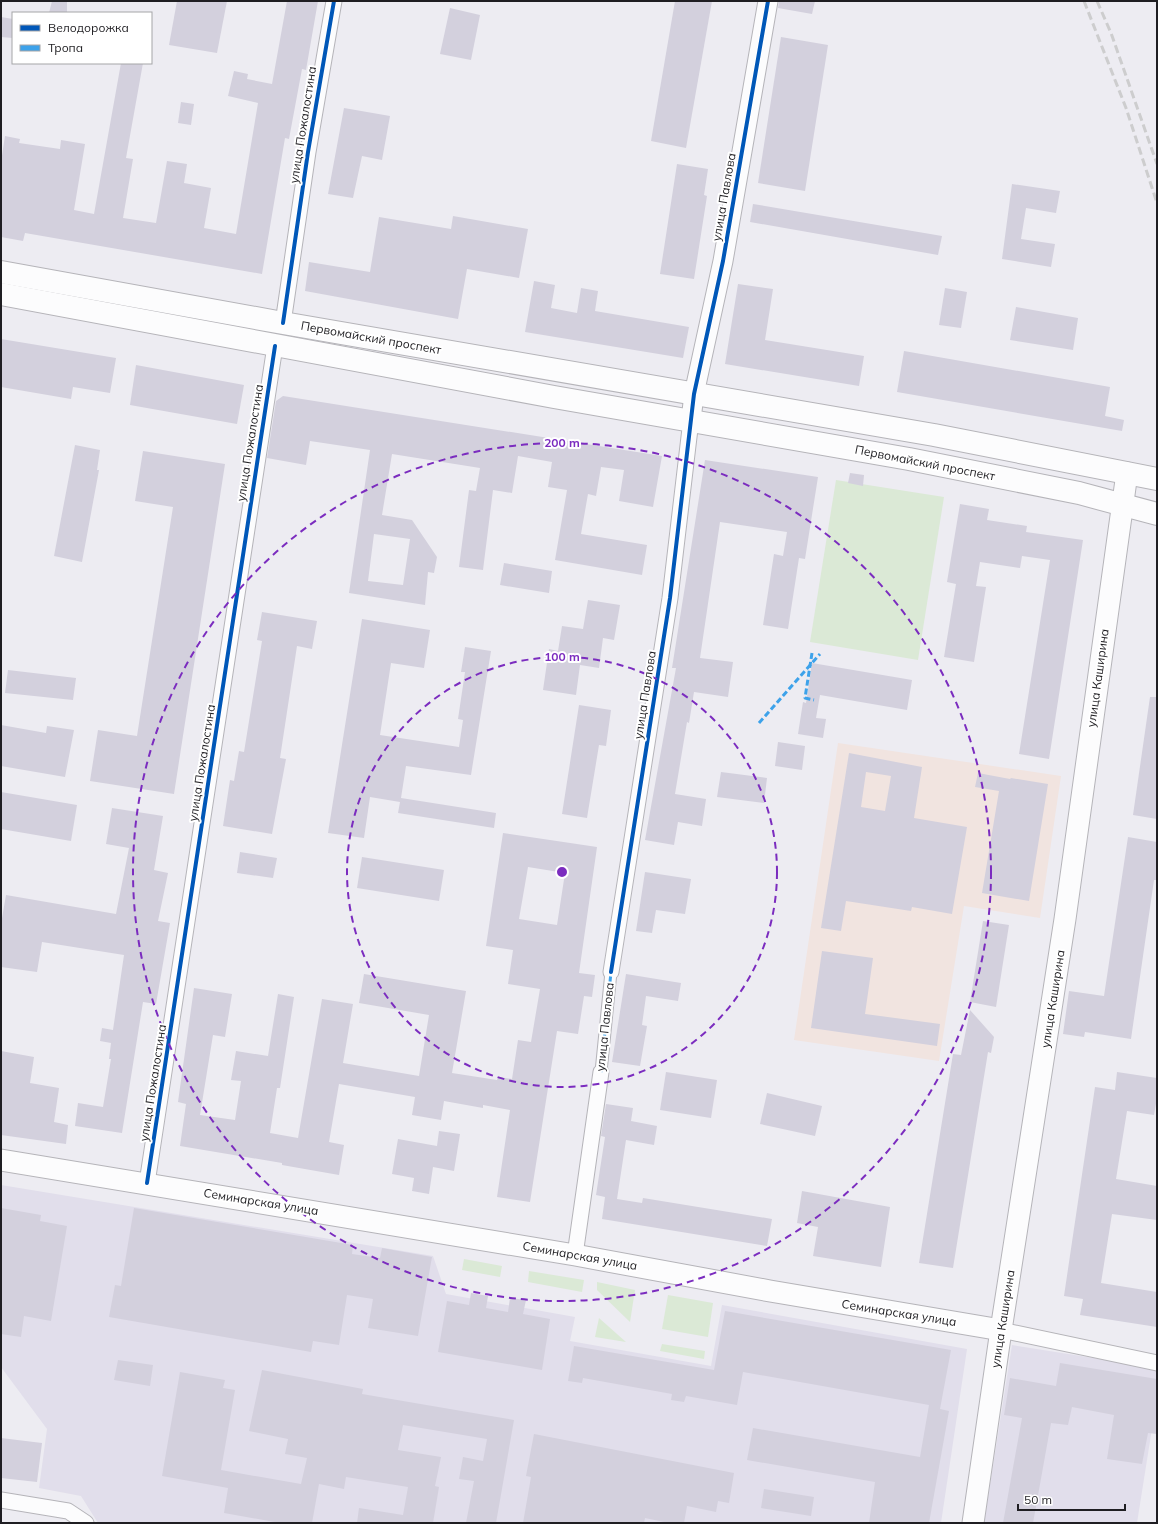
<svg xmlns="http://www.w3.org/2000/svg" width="1158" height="1524" font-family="Mulish,sans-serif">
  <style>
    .built { fill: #e1deeb }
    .medical { fill: #f1e4e0 }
    .green { fill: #dbe9d6 }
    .building { fill: #d3d0dd; fill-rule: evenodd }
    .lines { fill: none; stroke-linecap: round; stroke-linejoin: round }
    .pedestrian-casing { stroke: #b5b4b9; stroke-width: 13 }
    .minor-casing { stroke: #b5b4b9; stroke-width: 17 }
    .tertiary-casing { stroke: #b5b4b9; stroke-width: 21 }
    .secondary-casing { stroke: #b5b4b9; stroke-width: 23 }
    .primary-casing { stroke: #b5b4b9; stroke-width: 24 }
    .pedestrian { stroke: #fcfcfd; stroke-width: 11 }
    .minor { stroke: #fcfcfd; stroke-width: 15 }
    .tertiary { stroke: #fcfcfd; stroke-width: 19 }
    .secondary { stroke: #fcfcfd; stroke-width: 21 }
    .primary { stroke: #fcfcfd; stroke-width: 22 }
    .rail { stroke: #cdcdce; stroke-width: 3; stroke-dasharray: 8 4; stroke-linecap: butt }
    .quiet { stroke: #3da2ea; stroke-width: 3; stroke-dasharray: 6 3; stroke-linecap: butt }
    .cycleway-casing { stroke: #fff; stroke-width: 6 }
    .cycleway { stroke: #0057b8; stroke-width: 4 }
    .ring { fill: none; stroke: #7b2cbf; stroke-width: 2; stroke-dasharray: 7 5 }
    .labels { text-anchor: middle; stroke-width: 4; stroke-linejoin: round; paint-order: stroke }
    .street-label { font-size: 12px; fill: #1f1e22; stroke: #fff }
    .centre { fill: #7b2cbf; stroke: #fff; stroke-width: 2 }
    .ring-label { font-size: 12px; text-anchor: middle; font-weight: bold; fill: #7b2cbf; stroke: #fff; stroke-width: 4; stroke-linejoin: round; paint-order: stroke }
  </style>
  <rect width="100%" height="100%" fill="#edecf2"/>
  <g class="built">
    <polygon points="1,1185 433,1256 446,1294 575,1317 570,1341 711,1366 722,1305 967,1349 941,1523 98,1523 81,1496 39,1488 47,1429 1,1367"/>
    <polygon points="1012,1345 1157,1368 1157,1397 1137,1523 984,1523"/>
  </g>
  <polygon class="medical" points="838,743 1061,776 1040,918 964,906 939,1061 794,1040"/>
  <g class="green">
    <polygon points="836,480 944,497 918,660 810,642"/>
    <polygon points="464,1259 502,1266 500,1277 462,1270"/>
    <polygon points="529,1271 584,1280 582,1292 528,1282"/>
    <polygon points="597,1282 635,1290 630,1322 597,1290"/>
    <polygon points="668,1295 713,1303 708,1337 662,1329"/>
    <polygon points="599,1318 626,1342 595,1337"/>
    <polygon points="662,1344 705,1351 704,1359 660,1351"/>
  </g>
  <g class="building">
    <polygon points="52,1 67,1 67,13 49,13"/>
    <polygon points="177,1 227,1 217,53 169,45"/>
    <polygon points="287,1 318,1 306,70 302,69 289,139 285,138 262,274 25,233 23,241 1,237 1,162 5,136 20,139 19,143 60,149 61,140 85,144 74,210 94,214 121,63 143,63 126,158 133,159 123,218 156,223 167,161 187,164 184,183 211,188 204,228 236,234 258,103 228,96 234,71 248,74 247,79 272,84"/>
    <polygon points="675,1 712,1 686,148 651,141"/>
    <polygon points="779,1 815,1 812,14 778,8"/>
    <polygon points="450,8 480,15 471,60 440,54"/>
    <polygon points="1,17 13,19 13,38 1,37"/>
    <polygon points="781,37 828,45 805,191 758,183"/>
    <polygon points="181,102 194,104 191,125 178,123"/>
    <polygon points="344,108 390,116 382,160 362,156 353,198 328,194"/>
    <polygon points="677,164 708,169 704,195 707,196 694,279 660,274"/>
    <polygon points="1012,184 1060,191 1056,213 1026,208 1021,239 1055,244 1051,267 1002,259"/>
    <polygon points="753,204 942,236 938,255 750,222"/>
    <polygon points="453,216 528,229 519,278 467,269 458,319 305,291 309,262 370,272 379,217 451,229"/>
    <polygon points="534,281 555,285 551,308 577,313 581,288 598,291 595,311 689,327 683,358 525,332"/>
    <polygon points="738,284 773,289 765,340 864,356 859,386 725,364"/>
    <polygon points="945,288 967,292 961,328 939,325"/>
    <polygon points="1016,307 1078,318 1073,350 1010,340"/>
    <polygon points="1,339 116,358 110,393 73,387 71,399 1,387"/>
    <polygon points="904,351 1110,387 1105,416 1124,420 1122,431 897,392"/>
    <polygon points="136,365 244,385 237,424 130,405"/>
    <path d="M283,396L662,456L653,507L619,501L624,470L601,467L596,496L588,494L581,534L647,545L642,575L555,560L567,490L548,487L552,462L518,456L512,493L493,490L483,570L459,567L469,490L476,491L480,468L392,454L382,515L412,520L437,557L434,573L428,572L425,605L349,593L370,450L310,441L306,465L267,458L276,401ZM374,534L410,539L403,585L368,581Z"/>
    <polygon points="75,445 100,450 97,470 99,470 82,562 54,556"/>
    <polygon points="143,451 225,464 174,794 90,781 98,730 137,736 173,507 135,501"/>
    <polygon points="705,460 818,477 805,559 799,558 788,629 763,625 774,554 783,556 787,532 720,522 700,658 733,662 728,697 694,692 689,723 687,722 675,794 706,799 702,826 678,822 674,845 645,840 676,668 672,668"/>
    <polygon points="850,473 864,475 863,486 848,483"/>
    <polygon points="960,504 989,509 987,520 1027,526 1026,532 1083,540 1049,759 1019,754 1050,560 1022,556 1020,568 980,562 976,586 986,587 974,662 944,657 956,584 947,582"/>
    <polygon points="504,563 552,571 549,593 500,585"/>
    <polygon points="588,600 620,605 614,640 603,638 599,668 580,665 576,695 543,690 549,649 558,651 562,626 583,629"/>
    <polygon points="262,612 317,621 312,649 297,646 280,758 286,759 272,834 223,826 230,780 234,781 239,751 244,752 262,641 257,640"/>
    <polygon points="362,619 430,630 424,668 391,663 380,735 459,747 463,720 458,719 465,672 461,672 465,647 491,651 471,775 406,766 401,798 496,813 494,828 398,813 400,802 370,797 364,838 328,833"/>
    <polygon points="812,663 912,680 907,710 820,695 816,718 826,719 823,738 798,734 803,702 806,703"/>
    <polygon points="8,670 76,678 73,700 5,693"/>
    <polygon points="1150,697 1157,697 1157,819 1133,815"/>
    <polygon points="579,705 611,710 606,746 599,745 587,818 562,814"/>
    <polygon points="1,725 46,733 47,726 74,730 65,777 1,766"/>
    <polygon points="778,742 805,746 802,770 775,766"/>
    <path d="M849,753L922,767L914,818L967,827L952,914L912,907L911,911L846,901L841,931L821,928ZM866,772L891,776L885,811L861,807Z"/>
    <polygon points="721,772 767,778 764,803 717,797"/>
    <polygon points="978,773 1010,779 1011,778 1048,784 1029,901 982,893 999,791 975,787"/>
    <polygon points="1,792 77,805 71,841 1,829"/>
    <polygon points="112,808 163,816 154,870 168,873 158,921 170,923 156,1004 143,1002 122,1133 75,1126 78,1103 103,1107 111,1059 109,1059 111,1043 100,1041 102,1028 113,1030 124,955 42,942 37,972 1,967 1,924 6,895 116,914 129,848 106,844"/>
    <path d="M503,833L597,847L579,973L595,975L592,997L584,996L578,1034L557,1031L530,1202L497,1197L510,1110L483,1105V1108L444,1101L441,1120L412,1115L415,1097L339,1084L329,1142L344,1145L339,1175L282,1165V1163L180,1146L186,1104L178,1102L194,988L232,994L225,1037L213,1035L200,1115L235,1120L241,1081L231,1080L236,1051L268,1056L278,994L294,997L280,1088H277L270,1133L298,1138L322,999L353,1004L343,1063L419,1076L429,1015L359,1003L364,974L466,991L452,1073L497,1080L498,1077L512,1079L518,1040L531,1042L540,989L508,984L513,950L486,946ZM528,867L565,873L557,925L519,919Z"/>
    <polygon points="1128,837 1157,842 1157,880 1154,880 1131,1039 1085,1032 1084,1037 1063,1034 1069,991 1104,996"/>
    <polygon points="240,852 277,858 273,878 237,873"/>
    <polygon points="362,857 444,870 439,901 357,888"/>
    <polygon points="645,872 691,879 685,914 656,910 652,933 636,931"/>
    <polygon points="983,921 1009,925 996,1007 970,1002"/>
    <polygon points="822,951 873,958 865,1014 940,1024 937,1046 811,1028"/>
    <polygon points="626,974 681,983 678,1001 646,996 642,1025 647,1026 640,1066 612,1062"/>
    <polygon points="970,1010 994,1037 991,1053 988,1052 953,1268 919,1263 953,1054 961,1055"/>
    <polygon points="1,1051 34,1057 30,1083 59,1088 54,1122 68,1125 66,1144 1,1135"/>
    <polygon points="666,1072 717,1080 711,1118 660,1110"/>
    <polygon points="1117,1072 1157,1078 1157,1098 1154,1115 1127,1111 1116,1179 1157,1186 1157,1220 1112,1214 1101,1283 1157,1292 1157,1327 1080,1315 1083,1299 1064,1296 1095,1087 1115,1090"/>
    <polygon points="767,1093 822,1106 815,1136 760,1124"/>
    <polygon points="606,1104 633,1108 631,1121 657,1126 654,1145 626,1140 617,1199 642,1203 643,1198 772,1219 767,1246 602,1219 605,1197 596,1195 605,1137 601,1136"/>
    <polygon points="439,1131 460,1134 454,1171 433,1167 429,1194 412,1191 414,1178 392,1174 398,1139 437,1146"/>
    <polygon points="802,1191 890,1207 881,1267 813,1256 818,1227 797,1223"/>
    <polygon points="1,1208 41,1215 40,1221 67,1226 51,1321 24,1316 21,1337 1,1334"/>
    <polygon points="134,1208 353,1245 352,1254 380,1258 382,1248 432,1257 418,1336 368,1328 373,1299 347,1295 339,1345 313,1341 311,1352 109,1317 115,1285 121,1286"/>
    <polygon points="471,1293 488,1296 486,1308 508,1312 510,1298 526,1300 523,1314 550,1319 542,1370 438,1352 447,1301 469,1305"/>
    <polygon points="725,1311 951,1350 940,1409 949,1411 929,1523 869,1523 875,1482 747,1460 753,1428 920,1457 929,1405 743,1372 737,1405 686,1396 684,1402 671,1400 672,1394 583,1378 582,1383 568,1381 574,1346 714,1370"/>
    <polygon points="118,1360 153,1365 150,1386 114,1380"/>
    <polygon points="1060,1363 1157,1379 1157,1434 1148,1433 1142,1464 1107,1459 1114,1415 1072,1407 1068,1425 1051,1423 1033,1523 1003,1523 1022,1418 1004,1415 1010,1378 1056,1386"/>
    <polygon points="262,1370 363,1389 362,1394 514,1420 496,1523 466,1523 474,1481 459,1479 463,1457 483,1461 487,1439 403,1425 398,1450 441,1457 435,1486 439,1487 433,1523 357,1523 359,1508 403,1515 408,1487 346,1477 344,1489 319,1484 312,1523 280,1523 224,1513 228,1488 162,1476 180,1372 225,1380 223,1388 235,1390 221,1470 301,1484 307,1458 285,1454 288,1439 249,1431"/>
    <polygon points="534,1434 734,1473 729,1503 718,1501 716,1512 687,1506 684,1523 669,1523 645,1518 644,1523 523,1523 531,1477 526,1476"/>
    <polygon points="1,1438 42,1443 37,1482 1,1478"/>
    <polygon points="764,1489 814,1497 811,1516 761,1508"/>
  </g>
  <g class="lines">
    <g class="pedestrian-casing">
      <polyline id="pedestrian" points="601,1072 611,972"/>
    </g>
    <g class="minor-casing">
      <g id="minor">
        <polyline points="283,323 308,152 334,1"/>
        <polyline points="611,972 670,598 691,420"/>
        <polyline points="147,1183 275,346"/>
        <polyline points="575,1255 601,1072"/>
        <polyline points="1001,1330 1157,1363"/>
        <polyline points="1,1500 68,1511 86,1523"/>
      </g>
    </g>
    <g class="tertiary-casing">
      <polyline id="tertiary" points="691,420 694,394 723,261 768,1"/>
    </g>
    <g class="secondary-casing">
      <g id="secondary">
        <polyline points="1,1160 575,1255 770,1291 1001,1330"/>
        <polyline points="973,1523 1001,1330 1065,919 1127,473"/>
      </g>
    </g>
    <g class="primary-casing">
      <g id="primary">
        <polyline points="1,272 283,323 934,435 1157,479"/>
        <polyline points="1,294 554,397 909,459 1079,493 1157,514"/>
      </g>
    </g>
    <use href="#pedestrian" class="pedestrian"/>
    <use href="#minor" class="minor"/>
    <use href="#tertiary" class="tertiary"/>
    <use href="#secondary" class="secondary"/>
    <use href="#primary" class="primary"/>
    <g class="rail">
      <polyline points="1084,1 1126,108 1157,203"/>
      <polyline points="1097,1 1111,33 1157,164"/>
    </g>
    <g class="quiet">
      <polyline points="812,653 805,698 814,700"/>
      <polyline points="759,723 820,654"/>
      <polyline points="601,1072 611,972"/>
    </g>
    <g class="cycleway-casing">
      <g id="cycleway">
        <polyline points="283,323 308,152 334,1"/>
        <polyline points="611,972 670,598 694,394 723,261 768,1"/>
        <polyline points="147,1183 275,346"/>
      </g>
    </g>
    <use href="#cycleway" class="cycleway"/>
  </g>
  <g class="ring">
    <circle cx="562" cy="872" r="215"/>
    <circle cx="562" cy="872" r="429"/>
  </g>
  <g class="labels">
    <g class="street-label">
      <text transform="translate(303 125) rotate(-81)" y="4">улица Пожалостина</text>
      <text transform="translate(724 197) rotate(-80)" y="4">улица Павлова</text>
      <text transform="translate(371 338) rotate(10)" y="4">Первомайский проспект</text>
      <text transform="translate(250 443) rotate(-81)" y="4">улица Пожалостина</text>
      <text transform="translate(925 463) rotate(11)" y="4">Первомайский проспект</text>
      <text transform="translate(1098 678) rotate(-82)" y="4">улица Каширина</text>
      <text transform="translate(645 695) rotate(-81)" y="4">улица Павлова</text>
      <text transform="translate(202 763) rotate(-81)" y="4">улица Пожалостина</text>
      <text transform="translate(1053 999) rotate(-81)" y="4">улица Каширина</text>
      <text transform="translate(605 1027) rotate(-84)" y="4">улица Павлова</text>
      <text transform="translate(153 1083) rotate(-81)" y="4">улица Пожалостина</text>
      <text transform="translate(261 1202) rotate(9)" y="4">Семинарская улица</text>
      <text transform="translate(580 1256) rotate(10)" y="4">Семинарская улица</text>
      <text transform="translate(899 1313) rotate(9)" y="4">Семинарская улица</text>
      <text transform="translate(1003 1319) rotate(-81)" y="4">улица Каширина</text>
    </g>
  </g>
  <circle cx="562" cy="872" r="6" class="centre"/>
  <g class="ring-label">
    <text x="562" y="447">200 m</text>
    <text x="562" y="661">100 m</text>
  </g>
  <rect width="1158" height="1524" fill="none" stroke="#1f1e22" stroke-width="4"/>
  <rect x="12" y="12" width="140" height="52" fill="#ffffff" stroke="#a5a5a7"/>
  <rect x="20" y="25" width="20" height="6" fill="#0057b8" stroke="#a5a5a7"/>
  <text x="48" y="32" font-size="12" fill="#1f1e22">Велодорожка</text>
  <rect x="20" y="45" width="20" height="6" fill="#3da2ea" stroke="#a5a5a7"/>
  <text x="48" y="52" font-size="12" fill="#1f1e22">Тропа</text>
  <path d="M1018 1504v6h107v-6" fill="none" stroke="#1f1e22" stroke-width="2"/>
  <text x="1024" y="1504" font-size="12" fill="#1f1e22" stroke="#ffffff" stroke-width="3" paint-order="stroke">50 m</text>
</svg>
